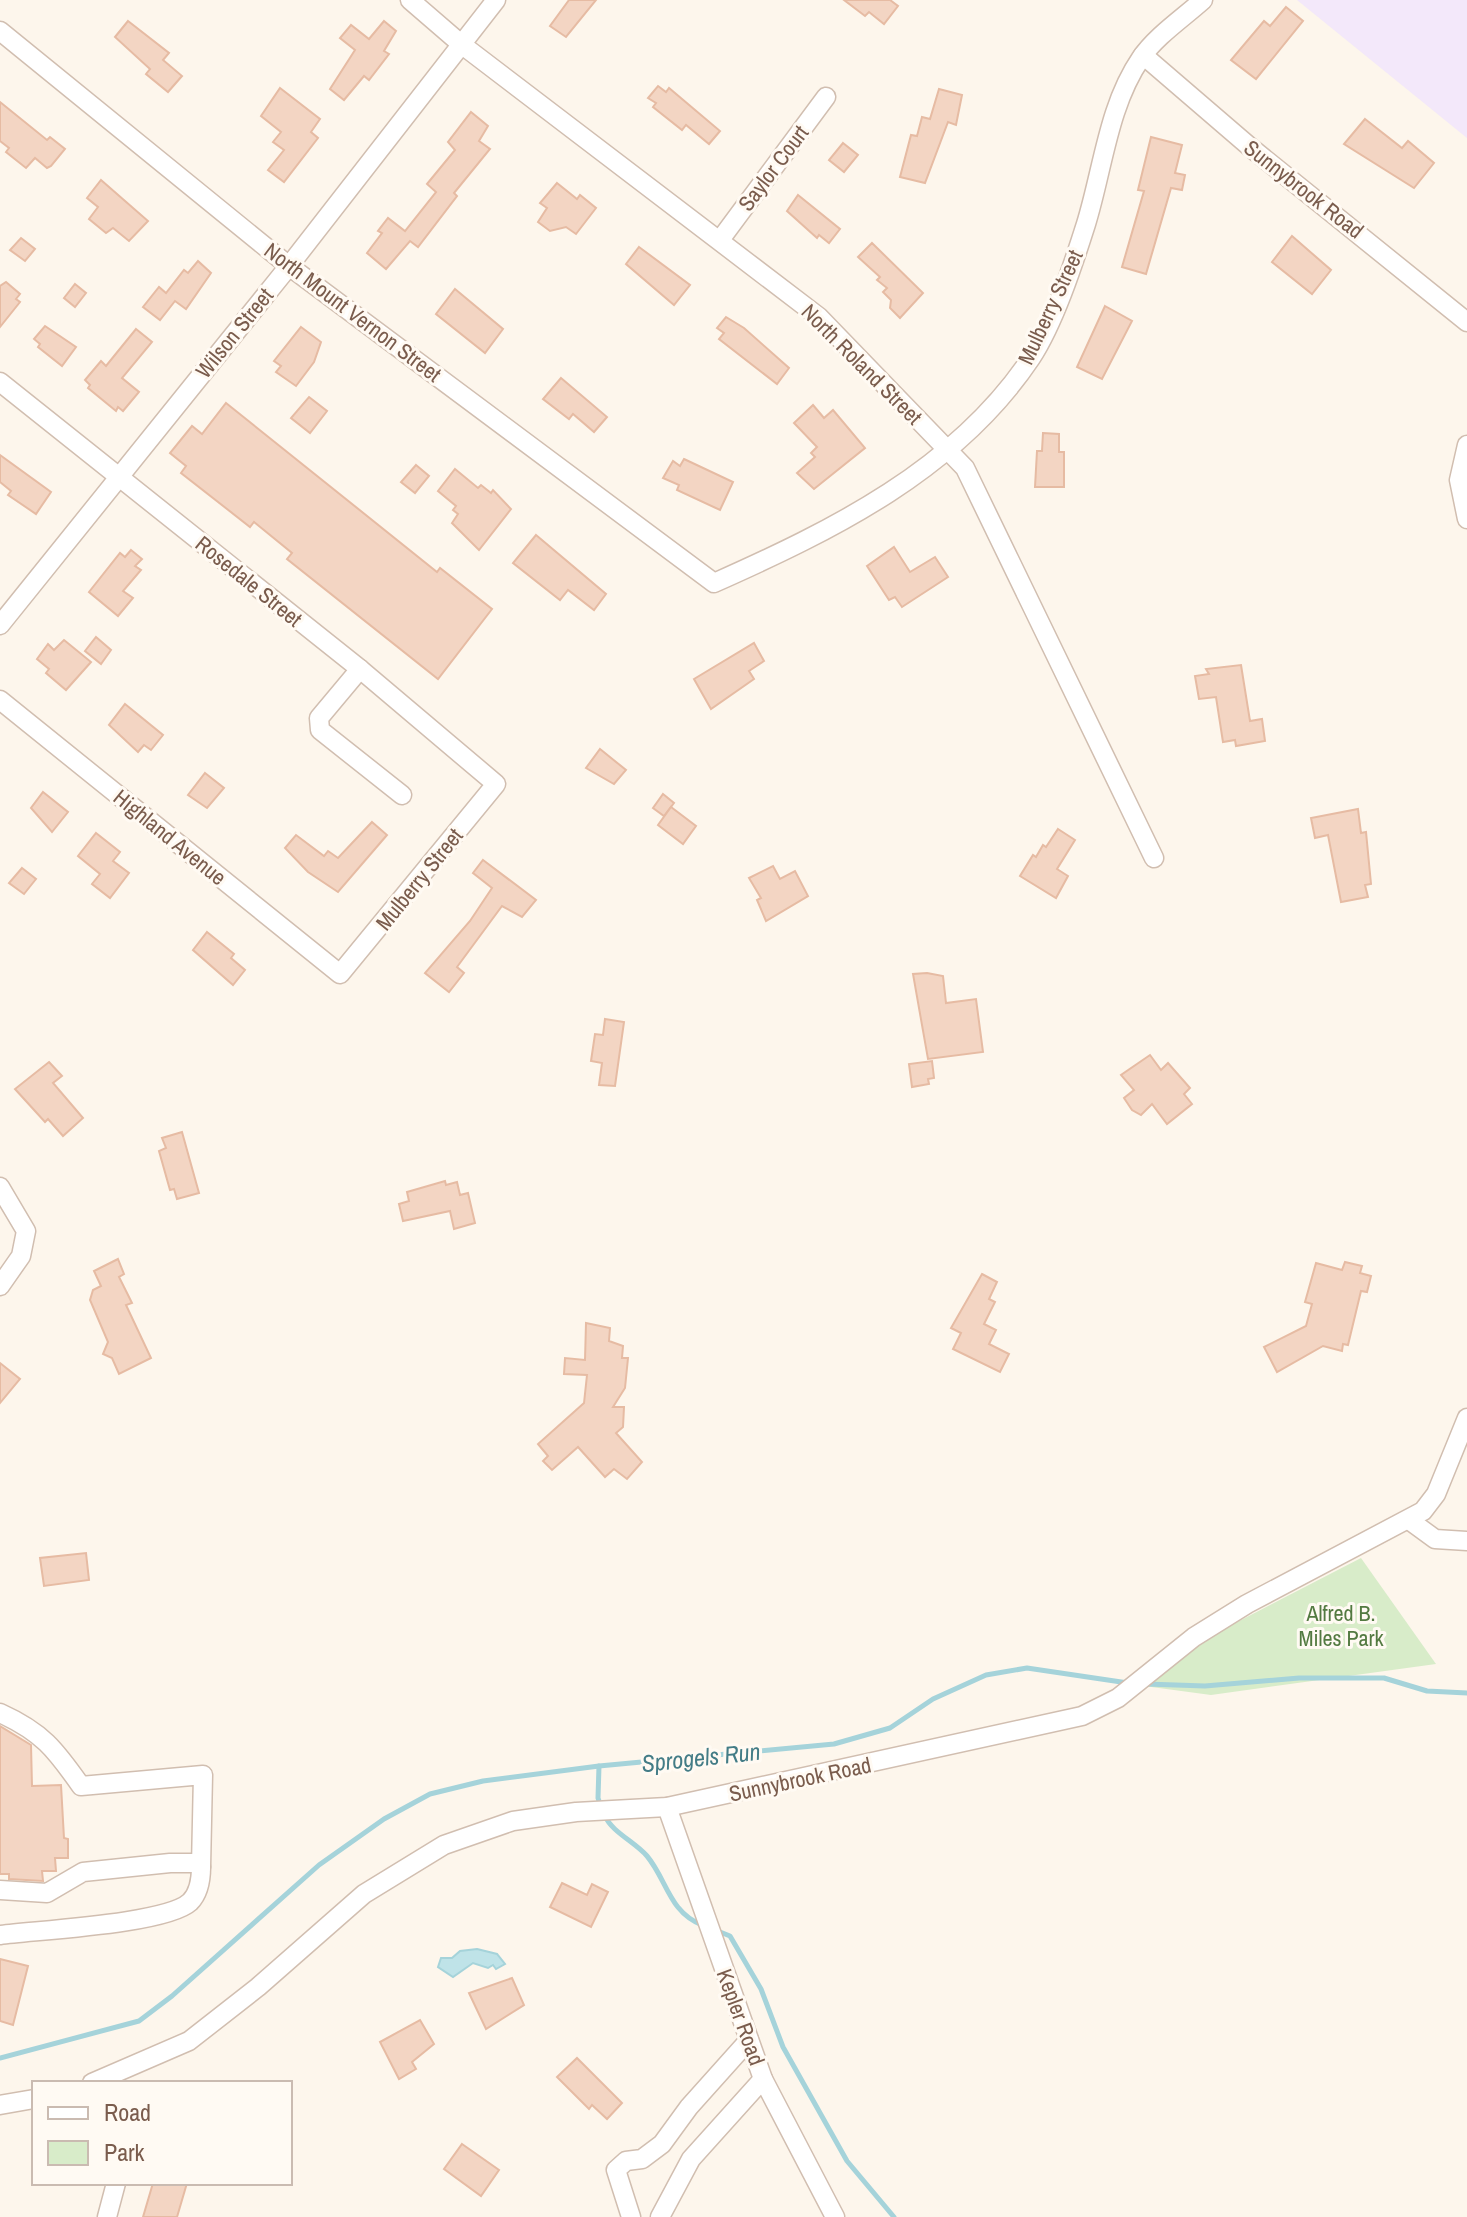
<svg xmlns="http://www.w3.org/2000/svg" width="1467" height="2217" font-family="'Archivo Narrow',sans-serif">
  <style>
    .education { fill: #f3e8fa }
    .green { fill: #d8ecc9 }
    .water { fill: #bfe3e8; stroke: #a5d3da; stroke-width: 2 }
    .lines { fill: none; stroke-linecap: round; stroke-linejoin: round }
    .stream { stroke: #a5d3da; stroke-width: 5 }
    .building { fill: #f3d5c3; stroke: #e6bba3; stroke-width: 2 }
    .minor-casing { stroke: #d1beb0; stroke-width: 21 }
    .minor { stroke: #fff; stroke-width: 18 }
    .labels { text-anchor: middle; stroke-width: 6; stroke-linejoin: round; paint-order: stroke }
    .street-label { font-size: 22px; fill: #7a5c4d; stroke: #fffaf3 }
    .park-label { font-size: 22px; fill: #537a41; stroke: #fffaf3 }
    .water-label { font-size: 24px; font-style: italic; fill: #437c86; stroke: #fffaf3 }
  </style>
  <rect width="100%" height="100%" fill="#fdf6ec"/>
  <polygon class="education" points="1297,0 1467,0 1467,138"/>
  <polygon class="green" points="1361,1558 1436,1664 1211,1695 1144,1686 1218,1632"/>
  <polygon class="water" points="477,1949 497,1954 505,1964 496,1969 493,1965 488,1968 473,1963 453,1977 438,1967 441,1958 452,1958 460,1951"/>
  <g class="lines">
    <g class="stream">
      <polyline points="1146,1684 1205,1686 1299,1678 1384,1678 1427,1691 1467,1693"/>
      <polyline points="599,1766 598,1798 601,1807"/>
      <path d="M605,1816C612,1832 635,1842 647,1856C667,1880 669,1912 702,1925"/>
      <polyline points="715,1930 730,1936 761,1989 783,2047 847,2161 894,2217"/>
      <polyline points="0,2058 139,2021 172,1996 319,1865 384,1819 430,1794 483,1781 599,1766 834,1744 890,1728 933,1699 986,1675 1027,1668 1128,1683"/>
    </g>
  </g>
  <g class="building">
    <polygon points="569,0 596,0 566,37 550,26"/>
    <polygon points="844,0 890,0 898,6 884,24 869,12 865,16"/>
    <polygon points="1286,7 1303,21 1256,79 1231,60 1264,21 1270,26"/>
    <polygon points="128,21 169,53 163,60 182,76 168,92 146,74 150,69 115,37"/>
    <polygon points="384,21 396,31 384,51 389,54 369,80 364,76 344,100 330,89 355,50 340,38 351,25 369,39"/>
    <polygon points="658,86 666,92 669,88 720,131 709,144 686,125 682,130 653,107 656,103 648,98"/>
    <polygon points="280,88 320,119 311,132 318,138 284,182 268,170 284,150 273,142 281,132 261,116"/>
    <polygon points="939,89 962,95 956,125 948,122 925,183 900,177 911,135 917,136 922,117 930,119"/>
    <polygon points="0,102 47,140 50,137 65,149 51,166 47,168 35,158 26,168 6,152 9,148 0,141"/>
    <polygon points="471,112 488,126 479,141 490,149 454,193 457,196 418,247 410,241 386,269 367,253 382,233 378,231 388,218 405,231 436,192 427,184 455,150 448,142"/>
    <polygon points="1365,119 1402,148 1408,141 1434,163 1414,188 1344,144"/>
    <polygon points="1151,137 1182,145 1175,173 1185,175 1182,190 1171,188 1146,274 1122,267 1144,191 1138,190"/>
    <polygon points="843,143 858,155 844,172 829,160"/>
    <polygon points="101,180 148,221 129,241 113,228 106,233 89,219 98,207 87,198"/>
    <polygon points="557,183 577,199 580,195 596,208 576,234 566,227 550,231 538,222 547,208 540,203"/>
    <polygon points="798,195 840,229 829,243 819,235 817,238 787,211"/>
    <polygon points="1292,236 1331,270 1312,294 1272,262"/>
    <polygon points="21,238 35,249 25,261 10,250"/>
    <polygon points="872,243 923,293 900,318 890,308 891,300 883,292 887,288 877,280 880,277 858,257"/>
    <polygon points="639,247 690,285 674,305 626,264"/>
    <polygon points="198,261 211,273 186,309 175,301 160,320 143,307 159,287 166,293 184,270 188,273"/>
    <polygon points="6,282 20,294 16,299 20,302 0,327 0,286"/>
    <polygon points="75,284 86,293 75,307 64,298"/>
    <polygon points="455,289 503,329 485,353 436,314"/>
    <polygon points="1105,306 1132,321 1102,379 1077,367"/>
    <polygon points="726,317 744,328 789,368 777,384 719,339 724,333 717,328"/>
    <polygon points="45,326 76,347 62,366 38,347 40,344 34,339"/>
    <polygon points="301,327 321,342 314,362 296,386 276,372 281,366 274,361"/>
    <polygon points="136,329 152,342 122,378 139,392 123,411 118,407 116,411 88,388 90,385 85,380 101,361 106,366"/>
    <polygon points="561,378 607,417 594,432 573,414 569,419 543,399"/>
    <polygon points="309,397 327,411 310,433 291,418"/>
    <polygon points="226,403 437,572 440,568 492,609 438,679 287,559 292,553 254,522 250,527 181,473 186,466 170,453 192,426 202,434"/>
    <polygon points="813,405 824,418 833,410 865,448 814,489 797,473 815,457 811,453 817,447 794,423"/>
    <polygon points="1043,433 1059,434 1059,452 1064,452 1064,487 1035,487 1037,451 1042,451"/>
    <polygon points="0,455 51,492 36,514 8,495 11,491 0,482"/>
    <polygon points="684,459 733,482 720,510 677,490 679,485 663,478 673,461 680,466"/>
    <polygon points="416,465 429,476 415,493 401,482"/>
    <polygon points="455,469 478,488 481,485 491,493 493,490 511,509 479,550 452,523 458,514 453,510 456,506 438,491"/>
    <polygon points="536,535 606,594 594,610 568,590 560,600 513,563"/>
    <polygon points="894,547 910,572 935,557 948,577 902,607 895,597 889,600 867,566"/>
    <polygon points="131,550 142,559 135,566 141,570 123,591 133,598 118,616 89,592 120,553 125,557"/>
    <polygon points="96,637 111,650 101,664 85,651"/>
    <polygon points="64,640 91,662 66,690 46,673 49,669 37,659 48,644 54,650"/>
    <polygon points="754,643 764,661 749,671 754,679 711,709 694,679"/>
    <polygon points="1241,665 1250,721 1262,719 1265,741 1236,746 1235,740 1223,742 1216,697 1199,699 1195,676 1209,674 1206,669"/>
    <polygon points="125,704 163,735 151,750 144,745 138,752 109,725"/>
    <polygon points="600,749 626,770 614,784 586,768"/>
    <polygon points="205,773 224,788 207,808 188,795"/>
    <polygon points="43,792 68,812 52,832 31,808"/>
    <polygon points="663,794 674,803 664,816 653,808"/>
    <polygon points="671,807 696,826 683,844 658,825"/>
    <polygon points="1358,809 1361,833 1366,832 1371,884 1365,885 1368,897 1341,902 1328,835 1315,838 1311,818"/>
    <polygon points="372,822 387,835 338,892 308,872 285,848 296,835 324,856 328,851 338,858"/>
    <polygon points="1058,829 1075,840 1057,869 1068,876 1056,898 1020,876 1033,855 1036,857 1043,845 1046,847"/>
    <polygon points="96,833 120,852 113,861 129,873 110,898 92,884 100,874 78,856"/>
    <polygon points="483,860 536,900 522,917 502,906 457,967 464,973 449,992 425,973 470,921 492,888 473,873"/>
    <polygon points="773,866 780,879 795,871 808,896 766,921 757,900 761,898 749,878"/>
    <polygon points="22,868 36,879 24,894 9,883"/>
    <polygon points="207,932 234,954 231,958 245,970 233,985 193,950"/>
    <polygon points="927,973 943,976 946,1003 976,999 983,1052 928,1059 913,974"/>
    <polygon points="605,1019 624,1022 615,1086 599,1085 602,1063 591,1061 595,1034 603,1035"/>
    <polygon points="1150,1055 1161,1070 1168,1063 1190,1088 1184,1094 1192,1104 1167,1124 1152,1104 1141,1115 1132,1110 1124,1098 1134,1090 1121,1075"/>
    <polygon points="932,1061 934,1078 928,1079 929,1084 912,1087 909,1064"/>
    <polygon points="49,1062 62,1076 53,1083 83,1118 63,1136 48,1119 45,1122 15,1089"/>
    <polygon points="182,1132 199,1193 177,1199 174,1189 170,1190 159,1151 166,1148 162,1138"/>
    <polygon points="445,1181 446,1185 457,1182 460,1195 468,1193 475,1223 454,1229 450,1211 403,1221 399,1204 409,1201 407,1192"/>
    <polygon points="118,1259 124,1274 119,1277 132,1303 126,1305 151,1358 119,1374 112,1358 103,1354 108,1342 90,1300 93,1290 101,1286 94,1271"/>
    <polygon points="1345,1262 1362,1266 1360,1273 1371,1276 1367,1292 1361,1291 1348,1345 1343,1344 1342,1351 1323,1346 1277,1372 1264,1347 1306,1326 1312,1304 1305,1302 1316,1263 1342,1270"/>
    <polygon points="982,1274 997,1282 989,1299 995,1302 984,1324 996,1330 989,1344 1009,1354 1000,1372 953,1349 961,1333 951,1328"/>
    <polygon points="586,1323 610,1328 609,1341 623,1346 622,1358 628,1358 625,1388 613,1407 624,1407 623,1427 616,1433 642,1462 627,1479 614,1469 605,1477 578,1447 552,1470 543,1461 548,1456 538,1444 584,1403 587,1375 564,1374 565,1358 585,1360"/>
    <polygon points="0,1363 20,1379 0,1403"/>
    <polygon points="86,1553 89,1580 44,1586 40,1558"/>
    <polygon points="0,1726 31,1745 32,1786 61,1785 64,1838 68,1839 68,1858 55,1858 56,1871 42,1871 43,1881 9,1879 9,1874 0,1874"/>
    <polygon points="562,1883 587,1895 592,1884 608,1892 591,1927 550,1907"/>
    <polygon points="0,1959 28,1966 13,2025 0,2021"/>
    <polygon points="512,1978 524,2005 486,2029 469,1993"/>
    <polygon points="420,2020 434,2044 412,2062 416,2069 399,2079 380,2042"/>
    <polygon points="577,2058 622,2103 607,2119 592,2105 589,2109 557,2077"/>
    <polygon points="462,2144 499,2170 481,2196 444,2169"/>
    <polygon points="153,2183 187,2183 177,2217 143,2217"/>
  </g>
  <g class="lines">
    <g class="minor-casing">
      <g id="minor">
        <polyline points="410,0 461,44 819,317 965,468 1154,858"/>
        <path d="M0,31L289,266L714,583C833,530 956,470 1031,358C1054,323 1073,265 1086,224C1103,169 1108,106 1141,58C1156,36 1183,18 1203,0"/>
        <polyline points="1143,55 1250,147 1467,322"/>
        <polyline points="720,240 826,97"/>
        <polyline points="0,382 360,669 496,784 340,974 0,700"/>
        <polyline points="1467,445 1459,480 1467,519"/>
        <polyline points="0,625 289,266 496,0"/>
        <polyline points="360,669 319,718 320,730 402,795"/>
        <polyline points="0,1187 26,1231 21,1256 0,1286"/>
        <polyline points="1409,1520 1435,1539 1467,1541"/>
        <path d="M0,1713C42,1732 55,1749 81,1786L203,1775L201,1867"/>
        <polyline points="667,1807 763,2079 835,2217"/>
        <path d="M0,1890L47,1893L83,1872L170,1863H195L201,1867C201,1880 199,1893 190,1902C166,1924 38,1930 0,1935"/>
        <polyline points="92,2083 189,2041 258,1987 364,1894 444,1845 513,1821 576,1812 667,1807 1082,1716 1118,1698 1194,1637 1247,1604 1423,1511 1436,1494 1467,1418"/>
        <polyline points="0,2105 34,2099"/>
        <polyline points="107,2217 116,2183"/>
        <polyline points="631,2217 616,2170 626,2161 642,2159 662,2144 689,2107 749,2040"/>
        <polyline points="660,2217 691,2159 763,2079"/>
      </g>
    </g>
    <use href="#minor" class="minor"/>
  </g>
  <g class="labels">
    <g class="street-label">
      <text transform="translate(773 168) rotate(-53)" y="8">Saylor Court</text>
      <text transform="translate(1304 189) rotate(38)" y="8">Sunnybrook Road</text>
      <text transform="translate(1050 307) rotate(-65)" y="8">Mulberry Street</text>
      <text transform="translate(353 312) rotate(37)" y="8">North Mount Vernon Street</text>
      <text transform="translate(234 333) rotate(-51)" y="8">Wilson Street</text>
      <text transform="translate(862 364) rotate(45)" y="8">North Roland Street</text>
      <text transform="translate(249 581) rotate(39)" y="8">Rosedale Street</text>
      <text transform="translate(170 837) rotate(39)" y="8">Highland Avenue</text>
      <text transform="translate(419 879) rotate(-51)" y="8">Mulberry Street</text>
      <text transform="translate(800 1779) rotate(-12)" y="8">Sunnybrook Road</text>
      <text transform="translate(741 2017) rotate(70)" y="8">Kepler Road</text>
    </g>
    <g class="park-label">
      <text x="1341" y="1621">Alfred B.<tspan x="1341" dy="25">Miles Park</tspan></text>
    </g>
    <g class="water-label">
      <text transform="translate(701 1758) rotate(-6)" y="8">Sprogels Run</text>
    </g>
  </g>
  <rect x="32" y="2081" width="260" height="104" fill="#fffaf3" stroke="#cabbb1" stroke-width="2"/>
  <rect x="48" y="2107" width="40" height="12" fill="#ffffff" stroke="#cabbb1" stroke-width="2"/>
  <text x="104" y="2121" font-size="24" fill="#7a5c4d">Road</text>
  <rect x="48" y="2141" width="40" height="24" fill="#d8ecc9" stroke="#cabbb1" stroke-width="2"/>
  <text x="104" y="2161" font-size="24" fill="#7a5c4d">Park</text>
</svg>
